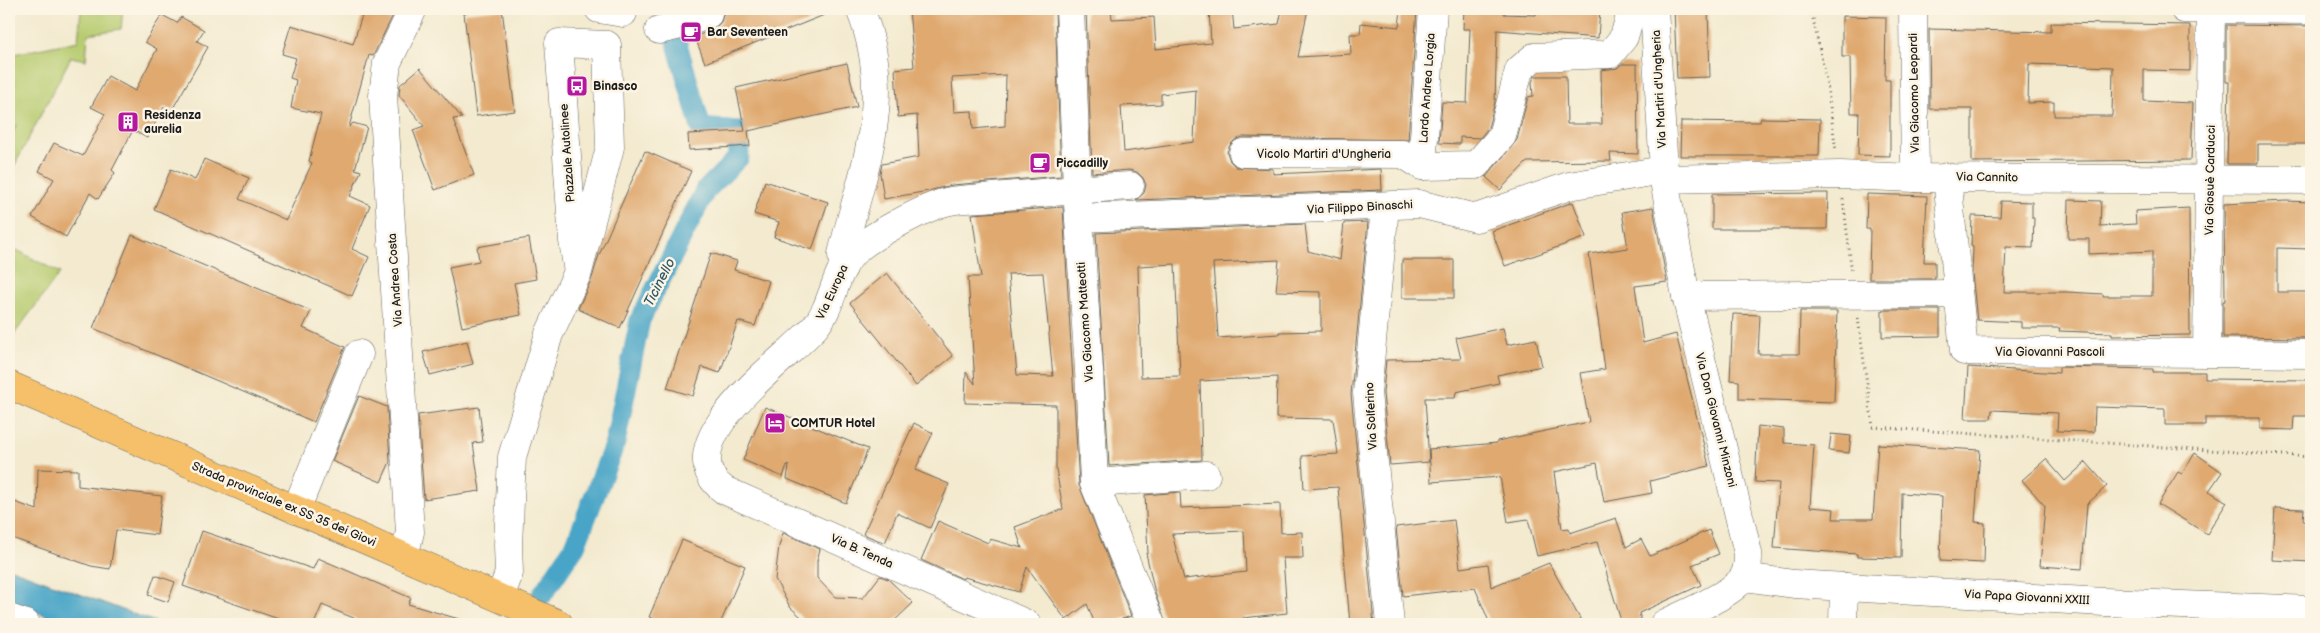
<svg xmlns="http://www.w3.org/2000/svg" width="2320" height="633" font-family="'Balsamiq Sans',sans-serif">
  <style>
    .green { fill: #b5ca6d; stroke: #687344 }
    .water { fill: #49a5c7; stroke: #326072 }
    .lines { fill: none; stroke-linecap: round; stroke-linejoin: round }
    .canal { stroke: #49a5c7; stroke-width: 21 }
    .building { fill: #dfa970; fill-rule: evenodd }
    .minor-casing { stroke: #67645b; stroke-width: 29 }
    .major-casing { stroke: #67645b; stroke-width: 29 }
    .path { stroke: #67645b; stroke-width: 3; stroke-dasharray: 1 4; stroke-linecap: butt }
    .minor { stroke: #fff; stroke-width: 28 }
    .major { stroke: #f6c06b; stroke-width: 28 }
    .labels { text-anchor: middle; stroke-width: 5; stroke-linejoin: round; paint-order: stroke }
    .poi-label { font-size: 12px; font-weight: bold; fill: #1c1c1c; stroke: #fcf5e5; text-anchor: start }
    .street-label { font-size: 12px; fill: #1c1c1c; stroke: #fcf5e5 }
    .water-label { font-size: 14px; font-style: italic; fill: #305a69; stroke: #fcf5e5 }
  </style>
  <rect width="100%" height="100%" fill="#fcf5e5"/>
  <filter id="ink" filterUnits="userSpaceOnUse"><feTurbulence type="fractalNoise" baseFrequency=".02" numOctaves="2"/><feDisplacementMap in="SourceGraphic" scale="10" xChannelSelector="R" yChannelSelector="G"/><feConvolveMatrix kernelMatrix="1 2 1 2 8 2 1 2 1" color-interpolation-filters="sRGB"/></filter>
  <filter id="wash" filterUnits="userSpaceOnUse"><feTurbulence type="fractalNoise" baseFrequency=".0096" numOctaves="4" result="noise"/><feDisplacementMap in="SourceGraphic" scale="20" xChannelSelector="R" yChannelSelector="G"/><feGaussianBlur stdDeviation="1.12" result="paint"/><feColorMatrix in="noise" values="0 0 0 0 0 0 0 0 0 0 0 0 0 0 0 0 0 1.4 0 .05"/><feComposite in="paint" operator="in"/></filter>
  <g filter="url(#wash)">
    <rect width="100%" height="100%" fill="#f3eacf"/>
    <g class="green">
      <polygon points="81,9 123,9 121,29 88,34 86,60 71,57 9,176 9,142 17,124 9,140 9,55 78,41"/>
      <polygon points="9,246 60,273 9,341"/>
    </g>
    <polygon class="water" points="9,568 161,624 69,624 9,602"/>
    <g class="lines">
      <polyline class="canal" points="542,595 575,546 615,443 640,320 705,191 739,157 738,131 701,128 667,9"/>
    </g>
    <g id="blocks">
      <g class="building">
        <polygon points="364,9 396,9 373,56 369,55 349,127 353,123 367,127 355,169 361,171 350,196 370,205 352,249 369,257 352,296 154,209 171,169 195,180 204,159 249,178 239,199 286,220 312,163 309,161 321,114 291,108 296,80 290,78 296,58 282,54 291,25 353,44"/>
        <polygon points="502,9 515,111 476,116 464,13"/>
        <polygon points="731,9 839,9 705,63 695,37 715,28 721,22 724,12"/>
        <path d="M909,9H1055L1061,176L952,185L928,191L884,199L880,173L882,164L919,157L917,115L898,117L895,69L914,67ZM1006,75L1005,126L973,129L972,111L954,112L952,78Z"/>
        <path d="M1086,9H1111L1112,19L1154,17L1156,49L1211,43L1209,9H1232L1234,29L1279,24L1282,9H1308L1298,57L1351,54L1350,34H1360L1361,23L1399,27L1401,9H1417L1408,140L1243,137L1235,140L1230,145L1227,152L1230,161L1236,167L1273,169V174L1381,169L1382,190L1136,200L1144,193L1146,185L1143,178L1137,172L1129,170L1092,173ZM1196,90L1194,142L1124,152L1121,106L1161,104V94Z"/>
        <polygon points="1464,9 1504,9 1504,14 1536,15 1536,9 1600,9 1598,38 1497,30 1495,102 1488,128 1480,138 1460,137 1460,144 1439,143 1442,102 1467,103 1470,29 1463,29"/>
        <polygon points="1674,9 1708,9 1710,77 1677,78"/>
        <polygon points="162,15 177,23 181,17 204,30 197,41 208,47 172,110 164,107 147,138 133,130 112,170 115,173 98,199 90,193 66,237 32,217 54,179 39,171 54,143 83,156 105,114 91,107 108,76 135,91 157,49 145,42"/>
        <polygon points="1842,16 1886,17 1885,80 1890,80 1890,156 1858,155 1859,113 1851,113 1850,57 1842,57"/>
        <path d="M2051,23L2190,25V71L2144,70V101L2193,103L2191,160L1972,162V109H1930L1929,29L2051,32ZM2029,64L2113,67L2112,116H2054V102L2028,103Z"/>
        <polygon points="2226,25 2311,26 2311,144 2258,144 2258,164 2227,164 2229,82 2226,82"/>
        <polygon points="847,63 857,107 748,131 750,146 689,150 688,134 745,131 736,88"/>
        <polygon points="1622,64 1637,64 1638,154 1610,153 1611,161 1527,162 1500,190 1486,177 1517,140 1528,97 1533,96 1532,82 1535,76 1566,76 1567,124 1602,124 1601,70 1617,68"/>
        <polygon points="420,68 462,118 453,119 474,175 435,190 413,130 424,126 399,95 400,85"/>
        <polygon points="1761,118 1820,119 1819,156 1680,156 1681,121 1760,122"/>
        <polygon points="645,151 691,171 620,328 578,309 592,278 599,255"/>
        <polygon points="765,181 828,202 812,250 774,237 779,222 754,214"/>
        <polygon points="1828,193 1827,229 1712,229 1712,194"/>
        <polygon points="1867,194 1927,196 1924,262 1935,262 1935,279 1869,279 1870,229 1866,229"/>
        <polygon points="2069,200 2101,201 2100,226 2136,224 2135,211 2189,208 2190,335 2112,336 2112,333 2059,331 2060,328 2021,328 2021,322 1977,320 1972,273 1973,247 1971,246 1972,216 2000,217 2001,201 2032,202 2032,218 2034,218 2033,248 2006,247 2004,292 2067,292 2103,294 2103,296 2152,296 2152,251 2089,254 2089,239 2068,239"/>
        <polygon points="2286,201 2311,202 2311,249 2277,248 2277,292 2311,292 2311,338 2223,337 2223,301 2225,301 2224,204"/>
        <polygon points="1573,202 1586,237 1505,266 1492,231"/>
        <path d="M1063,207L1079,485L1131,616L1108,624H1095L1087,604L1066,620L1027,567L1019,592L964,577L963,579L921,560L938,521L988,543L990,539L1022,548L1015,527L1063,509L1056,469V405L965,403L966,372L975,384L968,277H981L972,214ZM1043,273L1053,376L1017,375L1008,274Z"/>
        <polygon points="1653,207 1667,282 1635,286 1643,343 1676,334 1709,466 1650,481 1652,493 1604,502 1597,463 1554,472 1562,529 1569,528 1570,533 1616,518 1626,547 1641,539 1650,556 1709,530 1719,554 1692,565 1701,585 1639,613 1641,620 1622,624 1597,542 1537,556 1528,519 1508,522 1500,477 1431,482 1429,449 1497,443 1497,441 1589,422 1580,373 1605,369 1589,254 1628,248 1622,212"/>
        <path d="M1368,222L1351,394L1374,624H1350L1338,487L1304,489L1302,456L1338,454L1333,419L1276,418L1277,377L1200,381L1202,460L1109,466L1096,233L1305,224L1308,251L1340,260L1344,223ZM1279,260L1276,291L1321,292V331L1279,332V334L1218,338L1213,263ZM1175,264L1180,376L1141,377L1138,266Z"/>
        <polygon points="132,235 311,311 303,328 345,347 314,422 93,328"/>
        <polygon points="529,238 536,279 514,283 521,315 462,327 449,267 479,261 477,247"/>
        <polygon points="711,253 737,261 734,270 769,281 755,326 738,321 720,373 702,367 693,396 667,388"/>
        <rect x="1402" y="260" width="52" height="38"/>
        <polygon points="887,273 953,356 916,386 850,303"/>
        <polygon points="1882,310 1940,310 1940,336 1882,337"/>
        <polygon points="1800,311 1837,311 1834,402 1739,399 1739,381 1730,380 1733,314 1760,315 1758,354 1799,354"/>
        <polygon points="1503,328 1507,345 1536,339 1542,366 1497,375 1499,383 1456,392 1455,398 1425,398 1429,462 1390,465 1383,393 1386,360 1461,359 1456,338"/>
        <polygon points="467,341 473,364 430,375 423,352"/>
        <polygon points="1968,367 2059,373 2059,367 2153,369 2153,372 2205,372 2205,379 2311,380 2311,416 2294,416 2293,430 2260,429 2260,418 2205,418 2205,425 2165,425 2165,409 2095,407 2094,432 2057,431 2058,413 1992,410 1991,419 1965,419"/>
        <polygon points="359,396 387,407 390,462 381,482 332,461"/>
        <polygon points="479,407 483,442 473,443 480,491 424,499 418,415"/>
        <polygon points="765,407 868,449 846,503 787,479 789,466 787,465 783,477 743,460"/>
        <polygon points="914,423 933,433 915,470 949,484 930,528 897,513 885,543 863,534"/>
        <polygon points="1758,426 1784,429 1784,443 1814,445 1810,507 1834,509 1833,519 1873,519 1878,444 1980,450 1975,522 1985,523 1984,563 1940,561 1942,496 1902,493 1901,558 1857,557 1857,554 1774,548 1779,483 1755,482"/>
        <polygon points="1831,434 1851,436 1849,453 1829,451"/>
        <polygon points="2195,453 2222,472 2209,491 2227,502 2207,534 2158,504 2178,472 2182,474"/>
        <polygon points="2046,459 2065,481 2086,462 2107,486 2087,504 2082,569 2040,566 2045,506 2022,480"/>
        <polygon points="38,469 78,470 78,486 162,496 157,535 116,530 110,569 91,566 9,537 9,500 37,510"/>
        <path d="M1180,492L1181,508L1280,504L1281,533L1302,532L1303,558H1283L1287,613L1243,618V624H1166L1155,593L1146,553H1148L1145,495ZM1244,531L1246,572L1184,579L1172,534Z"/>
        <polygon points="2275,508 2304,509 2303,521 2311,522 2311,562 2272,560"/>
        <polygon points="1454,520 1460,568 1488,564 1491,587 1549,563 1583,624 1490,624 1475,588 1403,596 1396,527"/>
        <polygon points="202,531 313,569 318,558 411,598 408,604 462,620 462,624 354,624 356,619 322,605 314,624 293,624 183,586"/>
        <polygon points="783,533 820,549 817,561 817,578 835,597 863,598 880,576 888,579 913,603 891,624 809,624 790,607 775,579 779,546"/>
        <polygon points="682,540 745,566 720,624 667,624 649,617"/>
        <polygon points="155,575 175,582 168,602 148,595"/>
      </g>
    </g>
  </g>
  <g filter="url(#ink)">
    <use href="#blocks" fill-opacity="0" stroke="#67645b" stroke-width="1"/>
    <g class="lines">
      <g class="minor-casing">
        <g id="minor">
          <polyline points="599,9 623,13"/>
          <polyline points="1070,9 1077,189 1089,370 1094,483 1151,624"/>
          <path d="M1654,9L1665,186L1686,296L1748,553C1748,562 1748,569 1744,576C1735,594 1683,614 1664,624"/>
          <polyline points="1913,9 1915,178"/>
          <polyline points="2184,9 2311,10"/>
          <polyline points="659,30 685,24 708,14 708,9"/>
          <polyline points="1243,153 1403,154 1422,166 1476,165 1502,136 1519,70 1534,57 1610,54 1624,37 1632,9"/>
          <polyline points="1422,166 1433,9"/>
          <polyline points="1947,177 1964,351 2311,354"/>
          <polyline points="1664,179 1840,175 1915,178 2311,180"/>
          <polyline points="1385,207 1367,393 1390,624"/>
          <polyline points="1079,218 1419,204 1476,218 1569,186 1663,170"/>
          <path d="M843,268L842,254C863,168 896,97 860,9"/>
          <polyline points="1686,296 1958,294"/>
          <polyline points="2207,352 2211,9"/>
          <polyline points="1094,483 1206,475"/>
          <polyline points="296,510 359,354"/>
          <polyline points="404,557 410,532 383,96 387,63 413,9"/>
          <polyline points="1744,577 1794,584 2104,602 2311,610"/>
          <polyline points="500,598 509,573 508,545 512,457 549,334 578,272 610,147 607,45 559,43 573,241 578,272"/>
          <polyline points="9,618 26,624"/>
          <path d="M1027,624L724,490C662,444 786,360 815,327C834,305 834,270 855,251C871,236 921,210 942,203C957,198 978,199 994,197C1040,193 1085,189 1130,186"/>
          <polyline points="1843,624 1844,587"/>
        </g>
      </g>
      <g class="major-casing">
        <polyline id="major" points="9,385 559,624"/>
      </g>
      <g class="path">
        <polyline points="1811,9 1827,84 1836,151"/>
        <polyline points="1843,199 1852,273"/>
        <polyline points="1858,318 1873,427 2311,457"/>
      </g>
      <use href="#minor" class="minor"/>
      <use href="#major" class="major"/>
    </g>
  </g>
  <defs>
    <g id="cafe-square" transform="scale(1.125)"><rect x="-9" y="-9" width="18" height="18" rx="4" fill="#b5179e" stroke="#fcf5e5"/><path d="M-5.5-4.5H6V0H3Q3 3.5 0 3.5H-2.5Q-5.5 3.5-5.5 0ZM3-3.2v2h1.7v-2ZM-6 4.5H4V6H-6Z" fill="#fff"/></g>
    <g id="bus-square" transform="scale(1.125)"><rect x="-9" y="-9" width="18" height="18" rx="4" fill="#b5179e" stroke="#fcf5e5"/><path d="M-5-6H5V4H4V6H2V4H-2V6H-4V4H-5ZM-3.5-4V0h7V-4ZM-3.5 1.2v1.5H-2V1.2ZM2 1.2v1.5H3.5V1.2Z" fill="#fff"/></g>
    <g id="building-square" transform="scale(1.125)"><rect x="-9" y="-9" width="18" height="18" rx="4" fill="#b5179e" stroke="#fcf5e5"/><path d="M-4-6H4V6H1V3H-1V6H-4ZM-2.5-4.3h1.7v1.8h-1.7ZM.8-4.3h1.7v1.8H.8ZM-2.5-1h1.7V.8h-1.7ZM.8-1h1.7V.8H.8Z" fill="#fff"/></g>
    <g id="hotel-square" transform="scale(1.125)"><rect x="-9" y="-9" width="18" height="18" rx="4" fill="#b5179e" stroke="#fcf5e5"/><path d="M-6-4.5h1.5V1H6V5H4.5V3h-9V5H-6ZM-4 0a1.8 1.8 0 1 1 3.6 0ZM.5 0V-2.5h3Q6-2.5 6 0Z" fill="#fff"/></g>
  </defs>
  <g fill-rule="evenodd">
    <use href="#cafe-square" x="691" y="32"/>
    <use href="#bus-square" x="577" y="86"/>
    <use href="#building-square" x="128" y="122"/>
    <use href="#cafe-square" x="1040" y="163"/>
    <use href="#hotel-square" x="775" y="423"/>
  </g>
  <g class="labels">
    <g class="poi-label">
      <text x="707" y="36">Bar Seventeen</text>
      <text x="593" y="90">Binasco</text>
      <text x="144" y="119">Residenza<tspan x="144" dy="14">aurelia</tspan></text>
      <text x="1056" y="167">Piccadilly</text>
      <text x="791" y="427">COMTUR Hotel</text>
    </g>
    <g class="street-label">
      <text transform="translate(1427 88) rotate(-86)" y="4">Lardo Andrea Lorgia</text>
      <text transform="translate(1659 89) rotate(-93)" y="4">Via Martiri d'Ungheria</text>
      <text transform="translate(1914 93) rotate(-91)" y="4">Via Giacomo Leopardi</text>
      <text transform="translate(567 153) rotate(-94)" y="4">Piazzale Autolinee</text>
      <text x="1324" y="158">Vicolo Martiri d'Ungheria</text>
      <text transform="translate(1987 177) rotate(1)" y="4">Via Cannito</text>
      <text transform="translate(2210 180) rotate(-89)" y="4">Via Giosuè Carducci</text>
      <text transform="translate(1360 207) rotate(-3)" y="4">Via Filippo Binaschi</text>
      <text transform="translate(395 280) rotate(-94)" y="4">Via Andrea Costa</text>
      <text transform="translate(832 292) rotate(-65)" y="4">Via Europa</text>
      <text transform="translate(1085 322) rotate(-94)" y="4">Via Giacomo Matteotti</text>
      <text x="2050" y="356">Via Giovanni Pascoli</text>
      <text transform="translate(1371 416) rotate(-93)" y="4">Via Solferino</text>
      <text transform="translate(1716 420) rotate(76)" y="4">Via Don Giovanni Minzoni</text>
      <text transform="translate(284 504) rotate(23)" y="4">Strada provinciale ex SS 35 dei Giovi</text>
      <text transform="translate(862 551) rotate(24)" y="4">Via B. Tenda</text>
      <text transform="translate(2027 597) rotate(3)" y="4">Via Papa Giovanni XXIII</text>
    </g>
    <g class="water-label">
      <text transform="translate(659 282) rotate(-63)" y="5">Ticinello</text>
    </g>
  </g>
  <rect width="2320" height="633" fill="none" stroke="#fcf5e5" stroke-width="30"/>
</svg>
